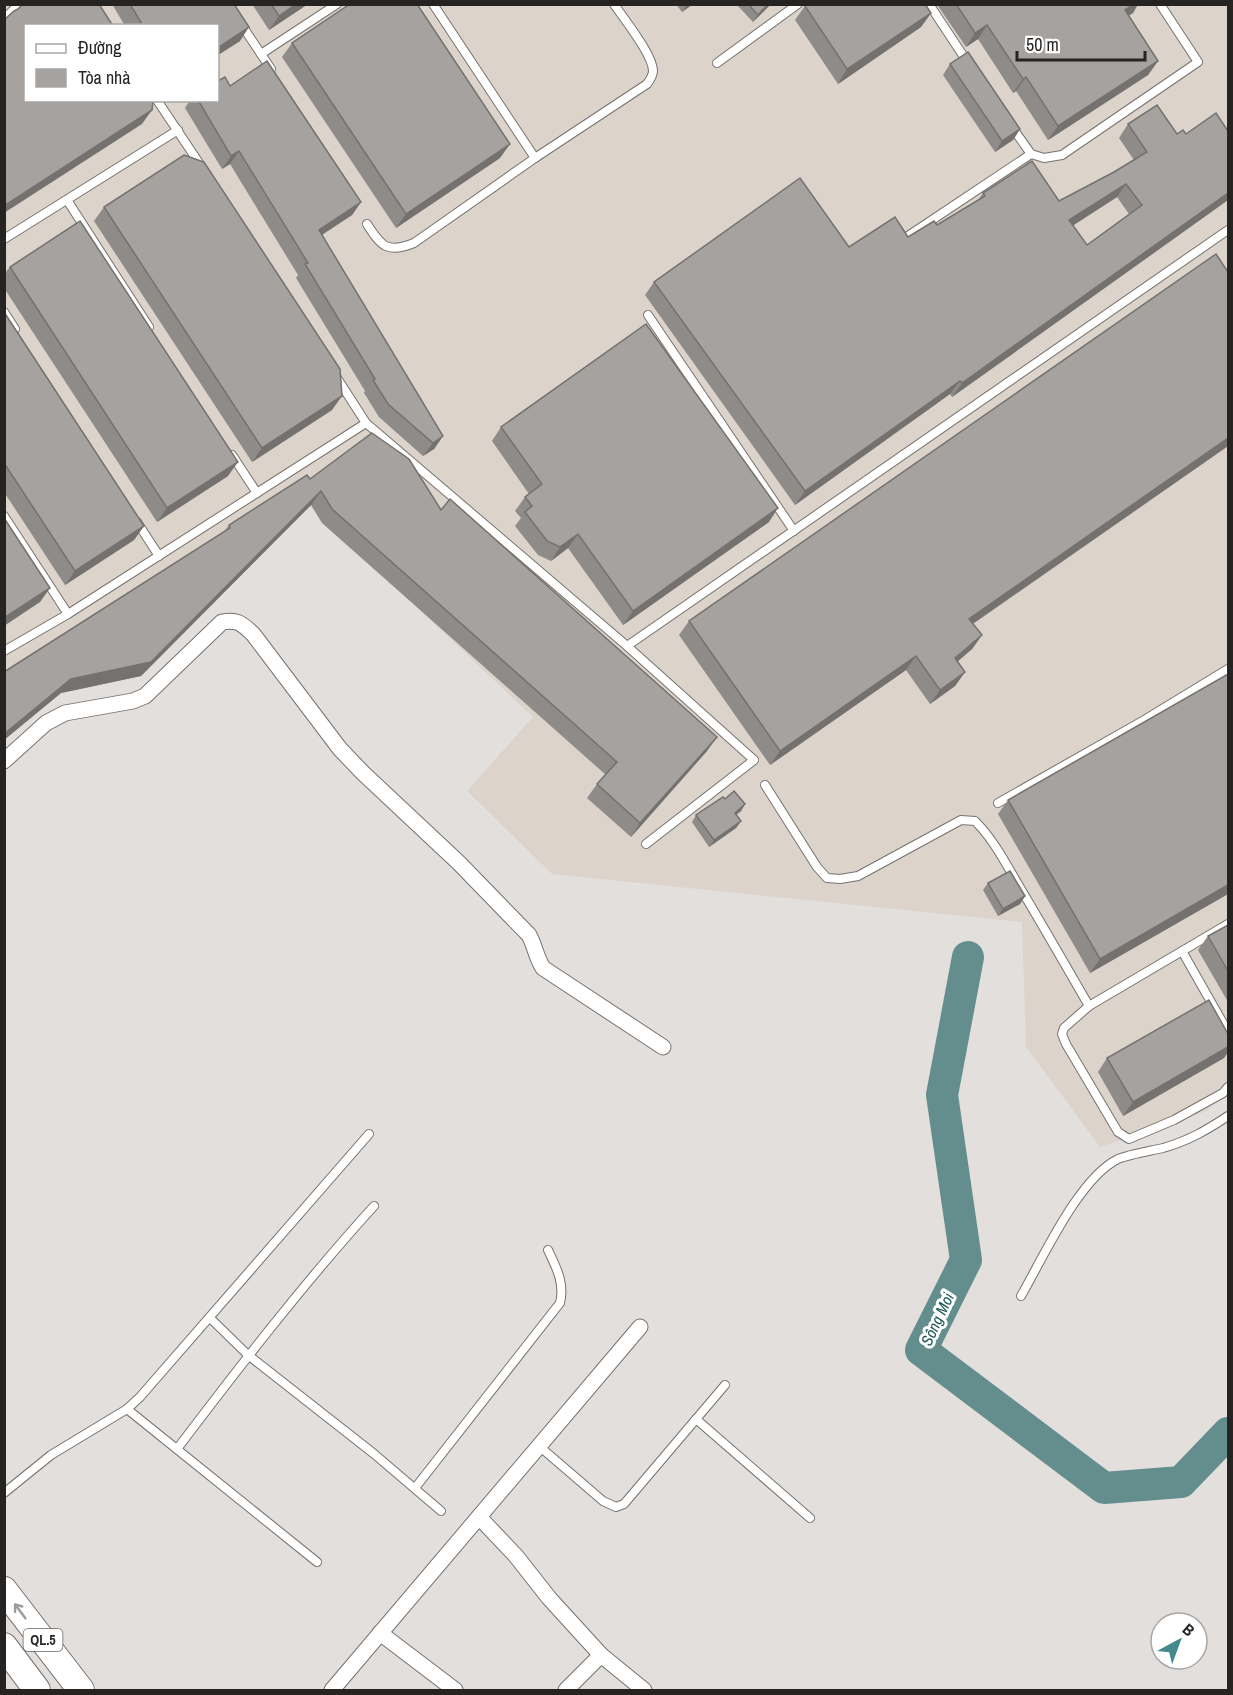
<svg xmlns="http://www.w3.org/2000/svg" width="1233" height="1695" font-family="'Archivo Narrow',sans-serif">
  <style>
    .built { fill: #dcd3cb; fill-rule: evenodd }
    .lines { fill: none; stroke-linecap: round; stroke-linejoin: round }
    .river { stroke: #648e8e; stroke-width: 32 }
    .service-casing { stroke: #75726f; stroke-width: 10 }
    .minor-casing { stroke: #75726f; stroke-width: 17 }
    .trunk-casing { stroke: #75726f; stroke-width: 28 }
    .service { stroke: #fff; stroke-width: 8 }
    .minor { stroke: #fff; stroke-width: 15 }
    .trunk { stroke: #fff; stroke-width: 26 }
    .wall { fill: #8e8b89; fill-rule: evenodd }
    .shaded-wall { fill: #74716f }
    .building { fill: #a5a29f; stroke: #74716f; stroke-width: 1.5; fill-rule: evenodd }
    .oneway { stroke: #9d9c9c }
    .labels { text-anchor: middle; stroke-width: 6; stroke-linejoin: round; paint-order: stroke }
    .shield { fill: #fff; stroke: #666665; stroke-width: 1.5 }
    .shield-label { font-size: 14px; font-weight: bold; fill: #252423 }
    .water-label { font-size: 16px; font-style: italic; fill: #1a5657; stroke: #fff }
  </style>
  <rect width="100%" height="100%" fill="#e3dfdc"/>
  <path class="built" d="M5,5H1228V1087L1207,1111L1100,1147L1026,1047L1022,922L552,874L467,791L533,717L300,497L5,675ZM26,26H218V100H26Z"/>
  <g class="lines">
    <polyline class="river" points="968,957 942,1095 966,1260 921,1350 1104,1488 1181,1482 1228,1433"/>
    <g class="service-casing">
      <g id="service">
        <polyline points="433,4 535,158"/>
        <polyline points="929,4 968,63"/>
        <polyline points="4,19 19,4"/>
        <polyline points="241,24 271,69"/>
        <polyline points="261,54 337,4"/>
        <polyline points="717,63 798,4"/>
        <polyline points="157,100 201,166"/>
        <polyline points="1012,127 1031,154 1044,158 1062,155 1198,62 1160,4"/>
        <polyline points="67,200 149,327"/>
        <path d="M367,224C381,246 387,254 414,243L535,158L647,84C650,80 653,76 653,71C653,55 624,19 614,4"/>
        <polyline points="908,236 1031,154"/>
        <polyline points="4,239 178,130"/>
        <polyline points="4,312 15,329"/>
        <polyline points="648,315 794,531"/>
        <polyline points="337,378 366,423 627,646 754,760 646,844"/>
        <polyline points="232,455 257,493"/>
        <polyline points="4,516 68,614"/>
        <polyline points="137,522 159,556"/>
        <polyline points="627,646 1228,230"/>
        <polyline points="4,651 68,614 366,423"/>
        <path d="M765,785L817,867L827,878L840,879L858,876L961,820L975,821C994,840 1006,864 1019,886C1043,926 1066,966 1089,1006L1064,1028L1062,1034L1066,1044L1118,1132L1129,1139L1174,1120L1223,1093L1228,1087"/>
        <polyline points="998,803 1146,719 1228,669"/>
        <polyline points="1182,951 1228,1032"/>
        <polyline points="1089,1006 1228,924"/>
        <path d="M1021,1296C1043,1258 1079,1178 1118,1159C1130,1154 1150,1151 1163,1148C1188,1141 1207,1130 1228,1116"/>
        <polyline points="210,1318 248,1355 373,1453 441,1511"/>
        <polyline points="127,1409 317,1562"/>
        <polyline points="696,1419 810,1518"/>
        <polyline points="539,1446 603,1501 616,1507 624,1504 725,1385"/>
        <path d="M177,1449C240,1366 304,1283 374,1206"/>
        <path d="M415,1488L560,1303C565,1283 556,1267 548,1250"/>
        <polyline points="4,1493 51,1455 127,1409 140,1397 369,1134"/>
      </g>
    </g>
    <g class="minor-casing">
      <g id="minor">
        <path d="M4,761L46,723L65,713L133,701L145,696L222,622C238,619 242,624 253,634L340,749L363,773L459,863L529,935C535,946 536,957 543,968L663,1047"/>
        <polyline points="479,1517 516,1556 549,1598 601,1655 644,1690"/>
        <polyline points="380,1633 455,1690"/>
        <polyline points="332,1690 640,1327"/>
        <polyline points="566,1690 601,1655"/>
      </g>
    </g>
    <g class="trunk-casing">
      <g id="trunk">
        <polyline points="4,1590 81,1690"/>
        <polyline points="4,1646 37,1690"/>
      </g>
    </g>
    <use href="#service" class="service"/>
    <use href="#minor" class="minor"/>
    <use href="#trunk" class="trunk"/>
  </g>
  <g class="wall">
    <polygon points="112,4 234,4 240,41 218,55 218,26 125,26"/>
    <polygon points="252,4 308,4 269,30"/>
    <polygon points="676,4 693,4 682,12"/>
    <polygon points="739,4 771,4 753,22 738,6"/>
    <polygon points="939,4 1138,4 1133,13 1128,16 1158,61 1148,75 1048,140 1016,91 1013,93 978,39 966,47 938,6"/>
    <polygon points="805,6 931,13 921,27 838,84 795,20"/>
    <polygon points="292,43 500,158 396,228 282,57"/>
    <polygon points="950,64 1020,129 1013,140 995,152 943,75"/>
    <polygon points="230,86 361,202 352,215 322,235 443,436 434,449 423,456 379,417 364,393 365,391 296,278 298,275 230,164 222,169 185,108 190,100 218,100"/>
    <path d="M1128,124L1177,134L1228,131V200L952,397L950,394L795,505L645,295L654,282L849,247L908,237L937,225L979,199L983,193L1059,201L1114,172L1134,160L1119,138ZM1117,197L1129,214L1087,245L1073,225Z"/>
    <polygon points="104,207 332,410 252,462 94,221"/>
    <polygon points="10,267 228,476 157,522 4,288 4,274"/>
    <polygon points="1228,272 1228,446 973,624 982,635 972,649 957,662 965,672 955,686 930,704 906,670 770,765 679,635 689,621"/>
    <polygon points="4,312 144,526 134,540 65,585 4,492"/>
    <polygon points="501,427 769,522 623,625 568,548 551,561 538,555 515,526 521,518 515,511 525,497 529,494 492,441"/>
    <polygon points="310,479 441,510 707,751 631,837 587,798 597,784 606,775 322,523 311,505 141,676 61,693 4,740 4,672 223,533 229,525"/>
    <polygon points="725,799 745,804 741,811 736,815 741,821 736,828 709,847 692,822 696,815"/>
    <polygon points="1008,800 1228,894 1090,973 998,814"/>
    <polygon points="988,883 1025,896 1020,904 998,916 983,890"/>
    <polygon points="1228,925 1228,1002 1198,950 1208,936"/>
    <polygon points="1228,1034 1228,1052 1224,1058 1123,1116 1098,1072 1107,1058"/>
  </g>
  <g class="shaded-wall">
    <polygon points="296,4 308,4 269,30 279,16"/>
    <polygon points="688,4 693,4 682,12 687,5"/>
    <polygon points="768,4 771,4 753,22 758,15"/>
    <polygon points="1134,4 1138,4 1133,13 1115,24 1125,10"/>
    <polygon points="931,13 921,27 838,84 847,69"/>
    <polygon points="987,25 978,39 966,47 975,33"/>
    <polygon points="249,27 240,41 218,55 218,49 219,47"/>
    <polygon points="1158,61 1148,75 1048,140 1058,126"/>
    <polygon points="1026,77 1016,91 1013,93 1023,79"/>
    <polygon points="152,110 142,124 4,213 4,206"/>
    <polygon points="1020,129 1013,140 995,152 1002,141"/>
    <polygon points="510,144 500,158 396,228 406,214"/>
    <polygon points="239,151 230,164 222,169 231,156"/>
    <polygon points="1126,184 1117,197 1060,234 1069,220"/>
    <polygon points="1228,193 1228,200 952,397 962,383"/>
    <polygon points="361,202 352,215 309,243 319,230"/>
    <polygon points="960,381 950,394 795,505 805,491"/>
    <polygon points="342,396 332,410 252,462 262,448"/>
    <polygon points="443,436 434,449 423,456 433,443"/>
    <polygon points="1228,438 1228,446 959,633 969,619"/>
    <polygon points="238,462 228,476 157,522 167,508"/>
    <polygon points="321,491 311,505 141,676 61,693 4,740 4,734 71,679"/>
    <polygon points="778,508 769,522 623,625 633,611"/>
    <polygon points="144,526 134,540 65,585 75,571"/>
    <polygon points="578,534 568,548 551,561 560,547"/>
    <polygon points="50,588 40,602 4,626 4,618"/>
    <polygon points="982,635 972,649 945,672 955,658"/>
    <polygon points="916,656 906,670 770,765 780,751"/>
    <polygon points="965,672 955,686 930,704 940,690"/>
    <polygon points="717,737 707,751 631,837 640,823"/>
    <polygon points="745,804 741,811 730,819 735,813"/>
    <polygon points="741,821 736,828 709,847 714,840"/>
    <polygon points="1228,885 1228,894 1090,973 1100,959"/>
    <polygon points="1025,896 1020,904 998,916 1003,909"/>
    <polygon points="1228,1047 1228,1052 1224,1058 1123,1116 1133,1102"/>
  </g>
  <g class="building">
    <polygon points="23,4 99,4 113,26 26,26 26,100 153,100 152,110 4,206 4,20 14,11 18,9"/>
    <polygon points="130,4 234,4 249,27 219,47 218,44 218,26 143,26"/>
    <polygon points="271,4 296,4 279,16"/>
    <polygon points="350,4 417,4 510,144 406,214 292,43"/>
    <polygon points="748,4 768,4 758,15"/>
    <polygon points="807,4 925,4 931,13 847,69 805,6"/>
    <polygon points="956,4 1134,4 1125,10 1158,61 1058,126 1026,77 1023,79 987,25 975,33"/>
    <polygon points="968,52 1020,129 1002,141 950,64"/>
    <polygon points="267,61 361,202 319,230 443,436 433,443 388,404 373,380 375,379 305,264 308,263 239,151 231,156 198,100 218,100 218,81 225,77 230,86"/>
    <path d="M1157,105L1177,134L1183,130L1186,134L1216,113L1228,131V193L962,383L960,381L805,491L654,282L800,178L849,247L895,217L908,237L934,221L937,225L985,196L983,193L1032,161L1059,201L1114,172L1147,152L1128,124ZM1126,184L1142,205L1087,245L1069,220Z"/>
    <polygon points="184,155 204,162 340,369 342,396 262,448 104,207"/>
    <polygon points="80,221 238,462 167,508 10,267"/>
    <polygon points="1216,254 1228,272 1228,438 969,619 982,635 955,658 965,672 940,690 916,656 780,751 689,621"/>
    <polygon points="4,312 144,526 75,571 4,463"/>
    <polygon points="646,324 778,508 633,611 578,534 560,547 547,541 525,512 532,506 525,497 542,484 501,427"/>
    <polygon points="372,433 409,459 441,510 450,499 717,737 640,823 597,784 617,762 332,509 321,491 151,662 71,679 4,734 4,672 230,528 229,525 307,475 310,479"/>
    <polygon points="4,518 50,588 4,618"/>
    <polygon points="1228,674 1228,885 1100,959 1008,800"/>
    <polygon points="734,791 745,804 735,813 741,821 714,840 696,815 723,797 725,799"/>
    <polygon points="1010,871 1025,896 1003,909 988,883"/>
    <polygon points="1228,925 1228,971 1208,936"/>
    <polygon points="1209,1000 1228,1034 1228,1047 1133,1102 1107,1058"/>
  </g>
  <defs><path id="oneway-shaft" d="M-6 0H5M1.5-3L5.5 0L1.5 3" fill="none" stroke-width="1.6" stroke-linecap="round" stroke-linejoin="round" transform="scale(1.5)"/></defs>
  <use class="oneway" href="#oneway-shaft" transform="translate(20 1611) rotate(-127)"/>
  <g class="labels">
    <rect class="shield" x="23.5" y="1629" width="39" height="22" rx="4.5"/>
    <g class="shield-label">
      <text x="43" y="1645">QL.5</text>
    </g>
    <g class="water-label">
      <text transform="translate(937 1319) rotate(-65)" y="6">Sông Moi</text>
    </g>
  </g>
  <rect width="1233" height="1695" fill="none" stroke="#252423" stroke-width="12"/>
  <rect x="24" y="24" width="195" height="78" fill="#ffffff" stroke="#a8a7a7" stroke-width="1.5"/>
  <rect x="36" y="44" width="30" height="9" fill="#ffffff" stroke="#a8a7a7" stroke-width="1.5"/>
  <text x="78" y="54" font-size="18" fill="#252423">Đường</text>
  <rect x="36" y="69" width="30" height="18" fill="#a5a29f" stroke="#a8a7a7" stroke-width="1.5"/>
  <text x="78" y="84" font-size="18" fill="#252423">Tòa nhà</text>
  <g transform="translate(1179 1641) rotate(41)"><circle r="28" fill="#ffffff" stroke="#a8a7a7" stroke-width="1.5"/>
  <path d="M0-4.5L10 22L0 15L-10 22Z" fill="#428a8b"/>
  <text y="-9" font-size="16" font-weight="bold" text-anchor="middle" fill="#252423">B</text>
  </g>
  <path d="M1017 51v9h128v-9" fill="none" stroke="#252423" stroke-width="3"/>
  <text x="1026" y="51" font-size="18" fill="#252423" stroke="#ffffff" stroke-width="4.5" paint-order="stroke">50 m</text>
</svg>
